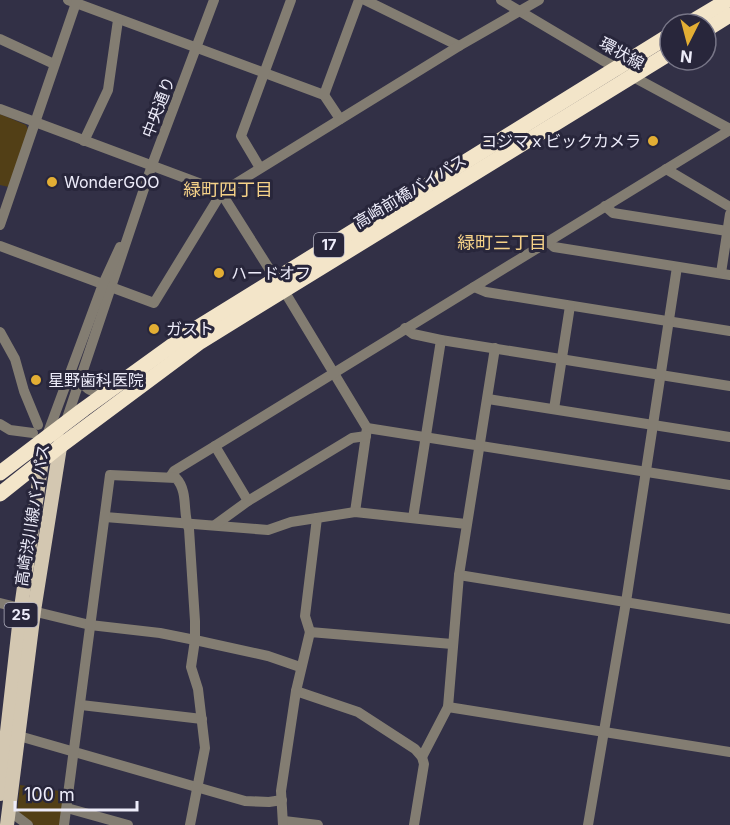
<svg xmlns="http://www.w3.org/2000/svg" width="730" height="825" font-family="Inter,'Noto Sans JP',sans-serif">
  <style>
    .green { fill: #523f16 }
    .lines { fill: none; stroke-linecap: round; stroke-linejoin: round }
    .minor { stroke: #837d72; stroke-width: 10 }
    .major { stroke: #d3c7b1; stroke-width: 14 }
    .highway { stroke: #f3e5c9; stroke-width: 15 }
    .poi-dot { fill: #e3ae34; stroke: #28263b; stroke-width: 2 }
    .labels { text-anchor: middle; stroke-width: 6; stroke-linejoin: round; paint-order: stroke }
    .shield { fill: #28263b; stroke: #b2b1c1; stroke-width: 1.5 }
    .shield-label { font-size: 15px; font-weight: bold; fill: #edecfa }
    .street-label { font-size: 16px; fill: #edecfa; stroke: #28263b }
    .poi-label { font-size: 16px; fill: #edecfa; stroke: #28263b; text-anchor: start }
    .neighbourhood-label { font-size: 18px; fill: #f5d188; stroke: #28263b }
  </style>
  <rect width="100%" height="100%" fill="#323046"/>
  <g class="green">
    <polygon points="0,114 26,125 28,129 9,187 0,185"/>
    <polygon points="20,785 66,792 61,825 34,825 17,812"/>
  </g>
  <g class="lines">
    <g class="minor">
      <polyline points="68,0 324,95 340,119"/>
      <polyline points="365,0 459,46"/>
      <polyline points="501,0 602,60 730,129"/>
      <polyline points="0,39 54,64"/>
      <polyline points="324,95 359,0"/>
      <polyline points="0,109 220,191 275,278"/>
      <polyline points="84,141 108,90 118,20"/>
      <polyline points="260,168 241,136 291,0"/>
      <polyline points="666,169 730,207"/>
      <polyline points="605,206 613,213 727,231"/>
      <polyline points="0,225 77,0"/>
      <polyline points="547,241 554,247 730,275"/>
      <polyline points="0,246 154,303 222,192 459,46 539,0"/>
      <polyline points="721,273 730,214"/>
      <polyline points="474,287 486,292 730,331"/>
      <polyline points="283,289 367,428 355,512"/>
      <polyline points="405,328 413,334 441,340 730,386"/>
      <polyline points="0,332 15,359 24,391 38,425"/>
      <path d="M80,379C87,391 92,393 106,391"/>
      <polyline points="488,399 730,437"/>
      <polyline points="554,409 570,306"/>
      <polyline points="0,424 10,430 33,433"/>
      <polyline points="65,424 152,165 214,0"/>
      <polyline points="367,428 730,485"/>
      <polyline points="46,438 103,284 120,247"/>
      <polyline points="215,446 248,501"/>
      <polyline points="170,477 174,471 215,446 730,130"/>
      <polyline points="105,517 268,530 291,522 355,512 466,524"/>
      <polyline points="413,518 441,340"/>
      <polyline points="215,525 248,501 352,438 366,436"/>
      <polyline points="459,575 730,619"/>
      <polyline points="0,603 90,625 160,633 195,640 268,656 300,667"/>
      <polyline points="310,632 305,616 317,518"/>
      <polyline points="296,691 358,712 415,749 422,757 424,764 414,825"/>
      <polyline points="81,705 202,719"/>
      <polyline points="448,707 730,752"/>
      <polyline points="19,736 245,801 269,802 282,800"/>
      <polyline points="422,757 448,707 459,575 495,348"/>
      <polyline points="67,808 128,825"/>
      <polyline points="16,816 28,825"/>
      <polyline points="284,821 318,825"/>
      <path d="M64,825L110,475L176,478C189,492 182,513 189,529L195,621V640L191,667L198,689L205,748L190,825"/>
      <polyline points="283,825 281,791 296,691 310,632 452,644"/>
      <polyline points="588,825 626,602 677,267"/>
    </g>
    <g class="major">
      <polyline points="0,794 21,608 43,453"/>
      <polyline points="7,825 34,611 61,441"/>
    </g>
    <g class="highway">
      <polyline points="688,24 728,0"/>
      <polyline points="706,30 730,15"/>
      <polyline points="0,473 84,409 192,331 670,35"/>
      <polyline points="0,494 59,447 200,342 670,53"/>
    </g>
  </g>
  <g class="poi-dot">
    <circle cx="653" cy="141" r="6"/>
    <circle cx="52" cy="182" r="6"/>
    <circle cx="219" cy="273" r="6"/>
    <circle cx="154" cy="329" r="6"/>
    <circle cx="36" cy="380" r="6"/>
  </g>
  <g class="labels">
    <g class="shield">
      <rect x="314" y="233" width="30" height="24" rx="4.5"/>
      <rect x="4.5" y="603" width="33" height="24" rx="4.5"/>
    </g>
    <g class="shield-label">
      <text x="329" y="250">17</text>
      <text x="21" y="620">25</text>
    </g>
    <g class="street-label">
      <text transform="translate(622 53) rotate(29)" y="6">環状線</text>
      <text transform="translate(158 107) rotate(-69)" y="6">中央通り</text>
      <text transform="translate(410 191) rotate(-31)" y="6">高崎前橋バイパス</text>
      <text transform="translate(32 515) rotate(-81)" y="6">高崎渋川線バイパス</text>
    </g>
    <g class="poi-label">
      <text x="641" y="147" text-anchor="end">コジマｘビックカメラ</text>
      <text x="64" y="188">WonderGOO</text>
      <text x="231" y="279">ハードオフ</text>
      <text x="166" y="335">ガスト</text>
      <text x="48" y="386">星野歯科医院</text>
    </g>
    <g class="neighbourhood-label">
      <text x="228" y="196">緑町四丁目</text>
      <text x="502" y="249">緑町三丁目</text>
    </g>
  </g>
  <g transform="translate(688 42) rotate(186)"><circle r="28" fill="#28263b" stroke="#777587" stroke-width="1.5"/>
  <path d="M0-4.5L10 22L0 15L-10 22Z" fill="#e3ae34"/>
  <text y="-9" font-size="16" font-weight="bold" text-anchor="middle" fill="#edecfa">N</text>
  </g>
  <path d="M15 801v9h122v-9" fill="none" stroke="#edecfa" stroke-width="3"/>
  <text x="24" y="801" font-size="18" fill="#edecfa" stroke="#28263b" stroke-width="4.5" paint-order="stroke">100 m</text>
</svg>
